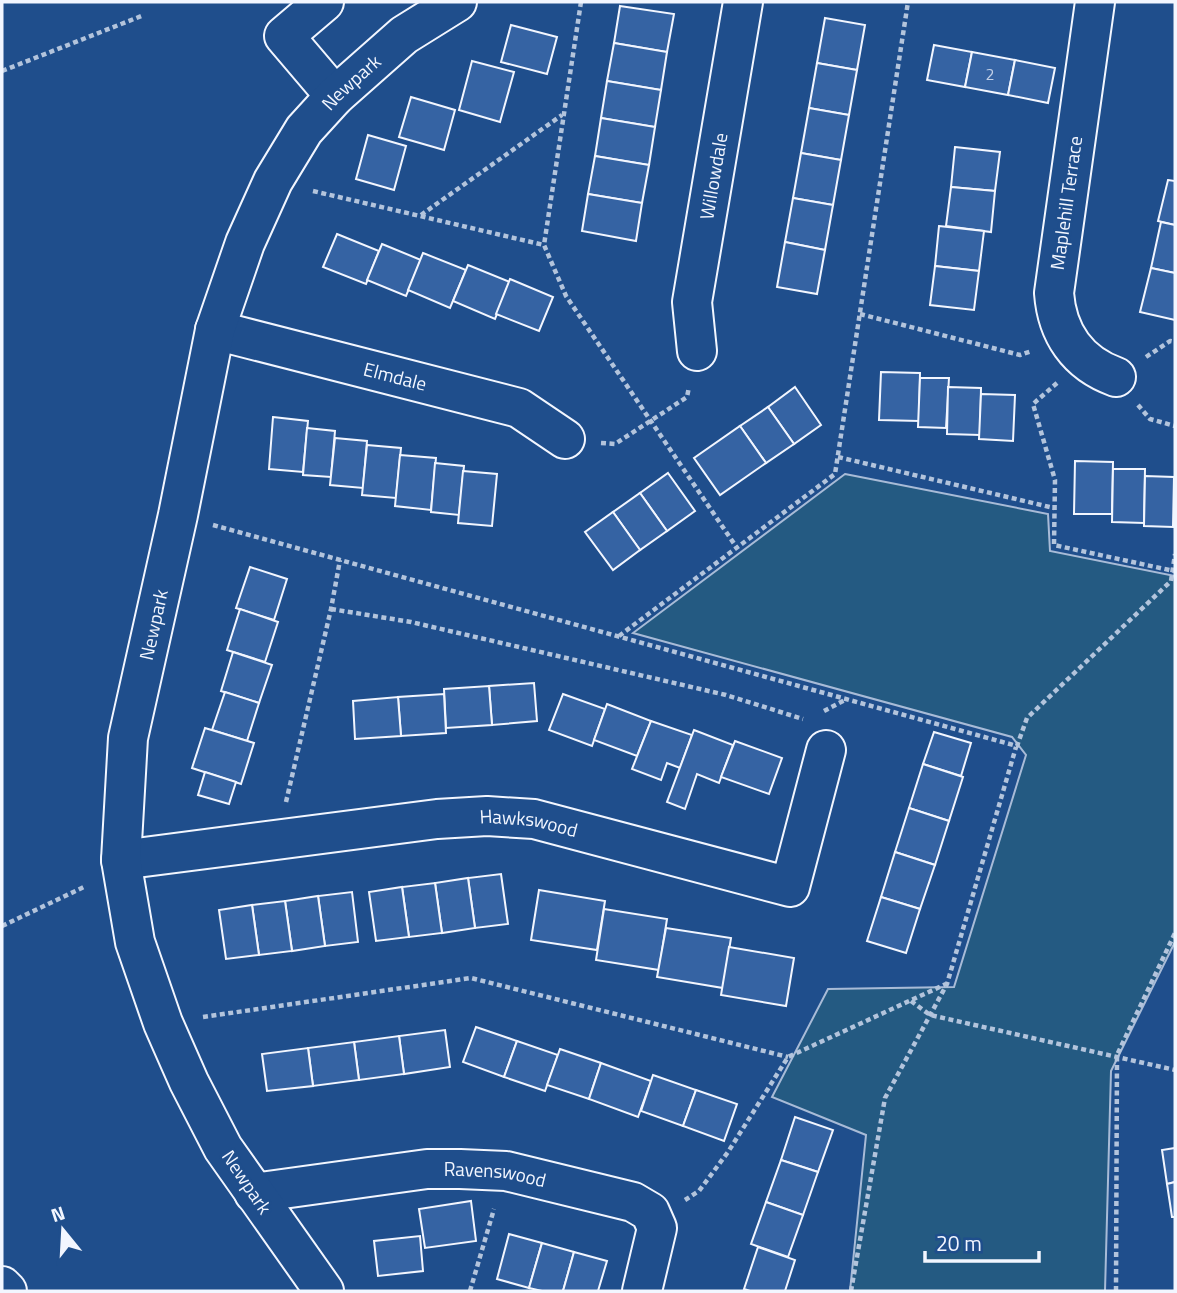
<svg xmlns="http://www.w3.org/2000/svg" width="1177" height="1293" font-family="'Titillium Web',sans-serif">
  <style>
    .green { fill: #245a82; stroke: #a8bbd7; stroke-width: 2 }
    .building { fill: #3563a3; stroke: #f2f6ff; stroke-width: 2 }
    .lines { fill: none; stroke-linecap: round; stroke-linejoin: round }
    .minor-casing { stroke: #f2f6ff; stroke-width: 42 }
    .major-casing { stroke: #f2f6ff; stroke-width: 42 }
    .path { stroke: #b3c4dc; stroke-width: 4.5; stroke-dasharray: 5 3.5; stroke-linecap: butt }
    .minor { stroke: #1f4e8c; stroke-width: 38 }
    .major { stroke: #1f4e8c; stroke-width: 38 }
    .labels { text-anchor: middle; stroke-width: 5; stroke-linejoin: round; paint-order: stroke }
    .number-label { font-size: 16px; fill: #c3d1e8 }
    .street-label { font-size: 19px; fill: #f2f6ff; stroke: #1f4e8c }
  </style>
  <rect width="100%" height="100%" fill="#1f4e8c"/>
  <polygon class="green" points="845,474 1048,514 1050,551 1175,576 1175,942 1111,1071 1105,1291 850,1291 866,1135 772,1097 828,989 954,987 1026,755 1012,737 633,633"/>
  <g class="building">
    <polygon points="620,6 674,14 667,52 614,43"/>
    <polygon points="825,18 865,25 857,70 817,63"/>
    <polygon points="511,25 557,37 547,74 501,62"/>
    <polygon points="614,43 667,52 661,90 607,81"/>
    <polygon points="934,45 972,52 965,87 927,80"/>
    <polygon points="972,52 1015,60 1008,95 965,87"/>
    <polygon points="1015,60 1055,68 1048,103 1008,95"/>
    <polygon points="472,61 514,72 500,122 459,110"/>
    <polygon points="817,63 857,70 849,115 809,108"/>
    <polygon points="607,81 661,90 655,127 601,118"/>
    <polygon points="411,97 455,110 444,150 399,137"/>
    <polygon points="809,108 849,115 841,160 801,153"/>
    <polygon points="601,118 655,127 649,165 595,156"/>
    <polygon points="368,135 406,146 394,190 356,179"/>
    <polygon points="955,147 1000,152 995,191 951,187"/>
    <polygon points="801,153 841,160 833,205 793,198"/>
    <polygon points="595,156 649,165 642,203 588,194"/>
    <polygon points="1168,180 1175,181 1175,225 1158,221"/>
    <polygon points="951,187 995,191 991,232 946,226"/>
    <polygon points="588,194 642,203 636,241 582,231"/>
    <polygon points="793,198 833,205 825,250 785,242"/>
    <polygon points="1161,222 1175,225 1175,273 1151,268"/>
    <polygon points="939,226 984,231 979,271 935,266"/>
    <polygon points="337,234 379,251 366,284 323,267"/>
    <polygon points="785,242 825,250 817,294 777,287"/>
    <polygon points="382,244 421,260 406,296 367,280"/>
    <polygon points="423,253 466,270 450,308 408,290"/>
    <polygon points="468,265 510,282 495,319 453,301"/>
    <polygon points="935,266 979,271 974,310 930,305"/>
    <polygon points="1151,268 1175,273 1175,320 1140,312"/>
    <polygon points="510,279 553,297 539,331 496,314"/>
    <polygon points="881,372 920,373 919,421 879,420"/>
    <polygon points="920,378 949,378 946,428 918,427"/>
    <polygon points="795,387 821,425 794,444 768,407"/>
    <polygon points="948,387 981,388 980,435 947,434"/>
    <polygon points="981,394 1015,395 1013,441 979,439"/>
    <polygon points="768,407 794,444 766,463 740,426"/>
    <polygon points="273,417 308,421 303,472 269,469"/>
    <polygon points="740,426 766,463 720,495 694,458"/>
    <polygon points="307,428 335,431 331,477 303,475"/>
    <polygon points="335,438 367,441 363,488 330,485"/>
    <polygon points="367,445 401,448 396,498 362,495"/>
    <polygon points="400,455 436,458 431,510 395,506"/>
    <polygon points="1075,461 1113,462 1112,514 1074,514"/>
    <polygon points="435,463 464,466 459,515 431,512"/>
    <polygon points="1113,469 1145,469 1144,523 1112,522"/>
    <polygon points="463,471 497,474 492,526 458,523"/>
    <polygon points="668,473 695,511 667,531 640,493"/>
    <polygon points="1145,476 1174,477 1173,527 1144,526"/>
    <polygon points="640,493 667,531 640,550 613,512"/>
    <polygon points="613,512 640,550 613,570 585,532"/>
    <polygon points="250,567 287,579 274,620 236,608"/>
    <polygon points="240,609 278,622 265,662 227,650"/>
    <polygon points="233,652 272,665 259,703 221,691"/>
    <polygon points="534,683 537,721 492,725 489,686"/>
    <polygon points="489,686 492,725 446,728 444,689"/>
    <polygon points="225,692 259,703 247,741 212,730"/>
    <polygon points="444,694 446,733 401,736 398,697"/>
    <polygon points="563,694 605,709 592,746 549,730"/>
    <polygon points="398,697 401,736 355,739 353,701"/>
    <polygon points="607,704 651,721 637,756 594,740"/>
    <polygon points="651,721 692,735 680,768 667,763 661,780 632,769"/>
    <polygon points="205,728 254,743 241,784 192,768"/>
    <polygon points="694,730 733,745 719,783 697,774 685,809 667,802"/>
    <polygon points="934,732 971,743 961,776 923,764"/>
    <polygon points="735,741 782,758 769,794 721,777"/>
    <polygon points="923,764 963,777 949,821 909,808"/>
    <polygon points="205,772 236,782 229,804 198,795"/>
    <polygon points="909,808 949,821 935,865 895,852"/>
    <polygon points="895,852 935,865 920,909 881,897"/>
    <polygon points="501,874 508,924 475,928 468,878"/>
    <polygon points="468,878 475,928 442,933 435,883"/>
    <polygon points="435,883 442,933 409,937 402,887"/>
    <polygon points="402,887 409,937 376,941 369,892"/>
    <polygon points="539,890 605,901 597,950 531,940"/>
    <polygon points="352,892 358,942 325,946 318,896"/>
    <polygon points="318,896 325,946 292,951 285,901"/>
    <polygon points="881,897 920,909 906,953 867,941"/>
    <polygon points="285,901 292,951 259,955 252,905"/>
    <polygon points="252,905 259,955 226,959 219,910"/>
    <polygon points="604,909 667,919 659,970 596,960"/>
    <polygon points="666,928 731,938 723,988 657,977"/>
    <polygon points="729,947 794,958 786,1006 721,995"/>
    <polygon points="476,1027 517,1041 504,1077 463,1062"/>
    <polygon points="445,1030 450,1067 404,1074 399,1036"/>
    <polygon points="399,1036 404,1074 359,1080 354,1042"/>
    <polygon points="517,1041 558,1055 545,1091 504,1077"/>
    <polygon points="354,1042 359,1080 313,1086 308,1048"/>
    <polygon points="308,1048 313,1086 267,1091 262,1054"/>
    <polygon points="560,1049 601,1063 589,1099 547,1085"/>
    <polygon points="601,1063 651,1081 638,1117 589,1099"/>
    <polygon points="653,1075 696,1090 683,1126 641,1111"/>
    <polygon points="696,1090 737,1104 724,1141 683,1126"/>
    <polygon points="795,1117 833,1130 818,1172 781,1160"/>
    <polygon points="1175,1148 1175,1182 1167,1184 1162,1150"/>
    <polygon points="781,1160 818,1172 803,1215 766,1202"/>
    <polygon points="1175,1182 1175,1217 1172,1217 1167,1184"/>
    <polygon points="471,1201 476,1241 425,1248 419,1209"/>
    <polygon points="766,1202 803,1215 788,1257 751,1244"/>
    <polygon points="509,1234 542,1243 529,1288 497,1279"/>
    <polygon points="420,1236 423,1271 378,1276 374,1241"/>
    <polygon points="542,1243 574,1252 563,1291 542,1291 529,1288"/>
    <polygon points="758,1247 795,1260 785,1291 750,1291 744,1289"/>
    <polygon points="574,1252 607,1261 598,1291 563,1291"/>
  </g>
  <g class="lines">
    <g class="minor-casing">
      <g id="minor">
        <polyline points="324,2 284,36 335,96"/>
        <path d="M1095,2L1054,293C1057,333 1077,363 1116,377"/>
        <path id="s1" d="M215,330L519,408L565,439"/>
        <path id="s2" d="M697,351L692,302L743,2"/>
        <path id="s3" d="M121,860L437,819L487,816L534,819L790,887L826,750"/>
        <path id="s4" d="M254,1193L427,1169H460L506,1171L633,1202L650,1212L657,1228L642,1291"/>
        <path id="s5" d="M324,1291L223,1148L189,1082L163,1023L135,942L121,860L128,738L178,515L215,330L245,243L273,181L304,130L335,96L404,35L457,2"/>
      </g>
    </g>
    <g class="major-casing">
      <polyline id="major" points="2,1286 7,1291"/>
    </g>
    <g class="path">
      <polyline points="581,2 544,245 566,296 737,548"/>
      <polyline points="2,71 144,15"/>
      <polyline points="313,191 544,245"/>
      <polyline points="421,215 562,115"/>
      <polyline points="860,314 1020,355 1032,351"/>
      <polyline points="1146,357 1170,341 1175,342"/>
      <polyline points="1057,383 1033,404 1055,480 1054,545 1174,571"/>
      <polyline points="1138,405 1150,419 1175,426"/>
      <polyline points="601,443 615,444 687,397 689,387"/>
      <polyline points="838,457 1054,508"/>
      <polyline points="213,525 1017,746 1027,718 1171,581 1175,554"/>
      <polyline points="331,609 411,622 726,695 803,719"/>
      <polyline points="619,636 835,474 908,2"/>
      <polyline points="824,711 845,700"/>
      <polyline points="286,802 331,609 340,560"/>
      <polyline points="2,926 86,886"/>
      <polyline points="911,1001 930,1015 1175,1070"/>
      <polyline points="203,1017 471,978 788,1057"/>
      <polyline points="685,1200 699,1191 728,1152 788,1057 946,984"/>
      <polyline points="470,1291 494,1209"/>
      <polyline points="851,1291 885,1098 947,984 1016,747"/>
      <polyline points="1116,1291 1117,1055 1175,933"/>
    </g>
    <use href="#minor" class="minor"/>
    <use href="#major" class="major"/>
  </g>
  <g class="labels">
    <g class="number-label">
      <text x="990" y="80">2</text>
    </g>
    <g class="street-label">
      <text dy="7" stroke="none"><textPath href="#s5" startOffset="1309">Newpark</textPath></text>
      <text dy="7" stroke="none"><textPath href="#s2" startOffset="177">Willowdale</textPath></text>
      <text transform="translate(1066 203) rotate(-82)" y="7">Maplehill Terrace</text>
      <text dy="7" stroke="none"><textPath href="#s1" startOffset="186">Elmdale</textPath></text>
      <text dy="7" stroke="none"><textPath href="#s5" startOffset="721">Newpark</textPath></text>
      <text dy="7" stroke="none"><textPath href="#s3" startOffset="411">Hawkswood</textPath></text>
      <text dy="7" stroke="none"><textPath href="#s4" startOffset="243">Ravenswood</textPath></text>
      <text transform="translate(247 1182) rotate(56)" y="7">Newpark</text>
    </g>
  </g>
  <rect width="1177" height="1293" fill="none" stroke="#f2f6ff" stroke-width="7"/>
  <g transform="translate(63 1230) rotate(342)" stroke="#1f4e8c" stroke-width="5" paint-order="stroke">
  <path d="M0-5L12 26L0 18L-12 26Z" fill="#f2f6ff"/>
  <text y="-10" font-size="19" font-weight="bold" text-anchor="middle" fill="#f2f6ff">N</text>
  </g>
  <path d="M925 1251v10h114v-10" fill="none" stroke="#f2f6ff" stroke-width="3.5"/>
  <text x="936" y="1251" font-size="21" fill="#f2f6ff" stroke="#1f4e8c" stroke-width="5" paint-order="stroke">20 m</text>
</svg>
